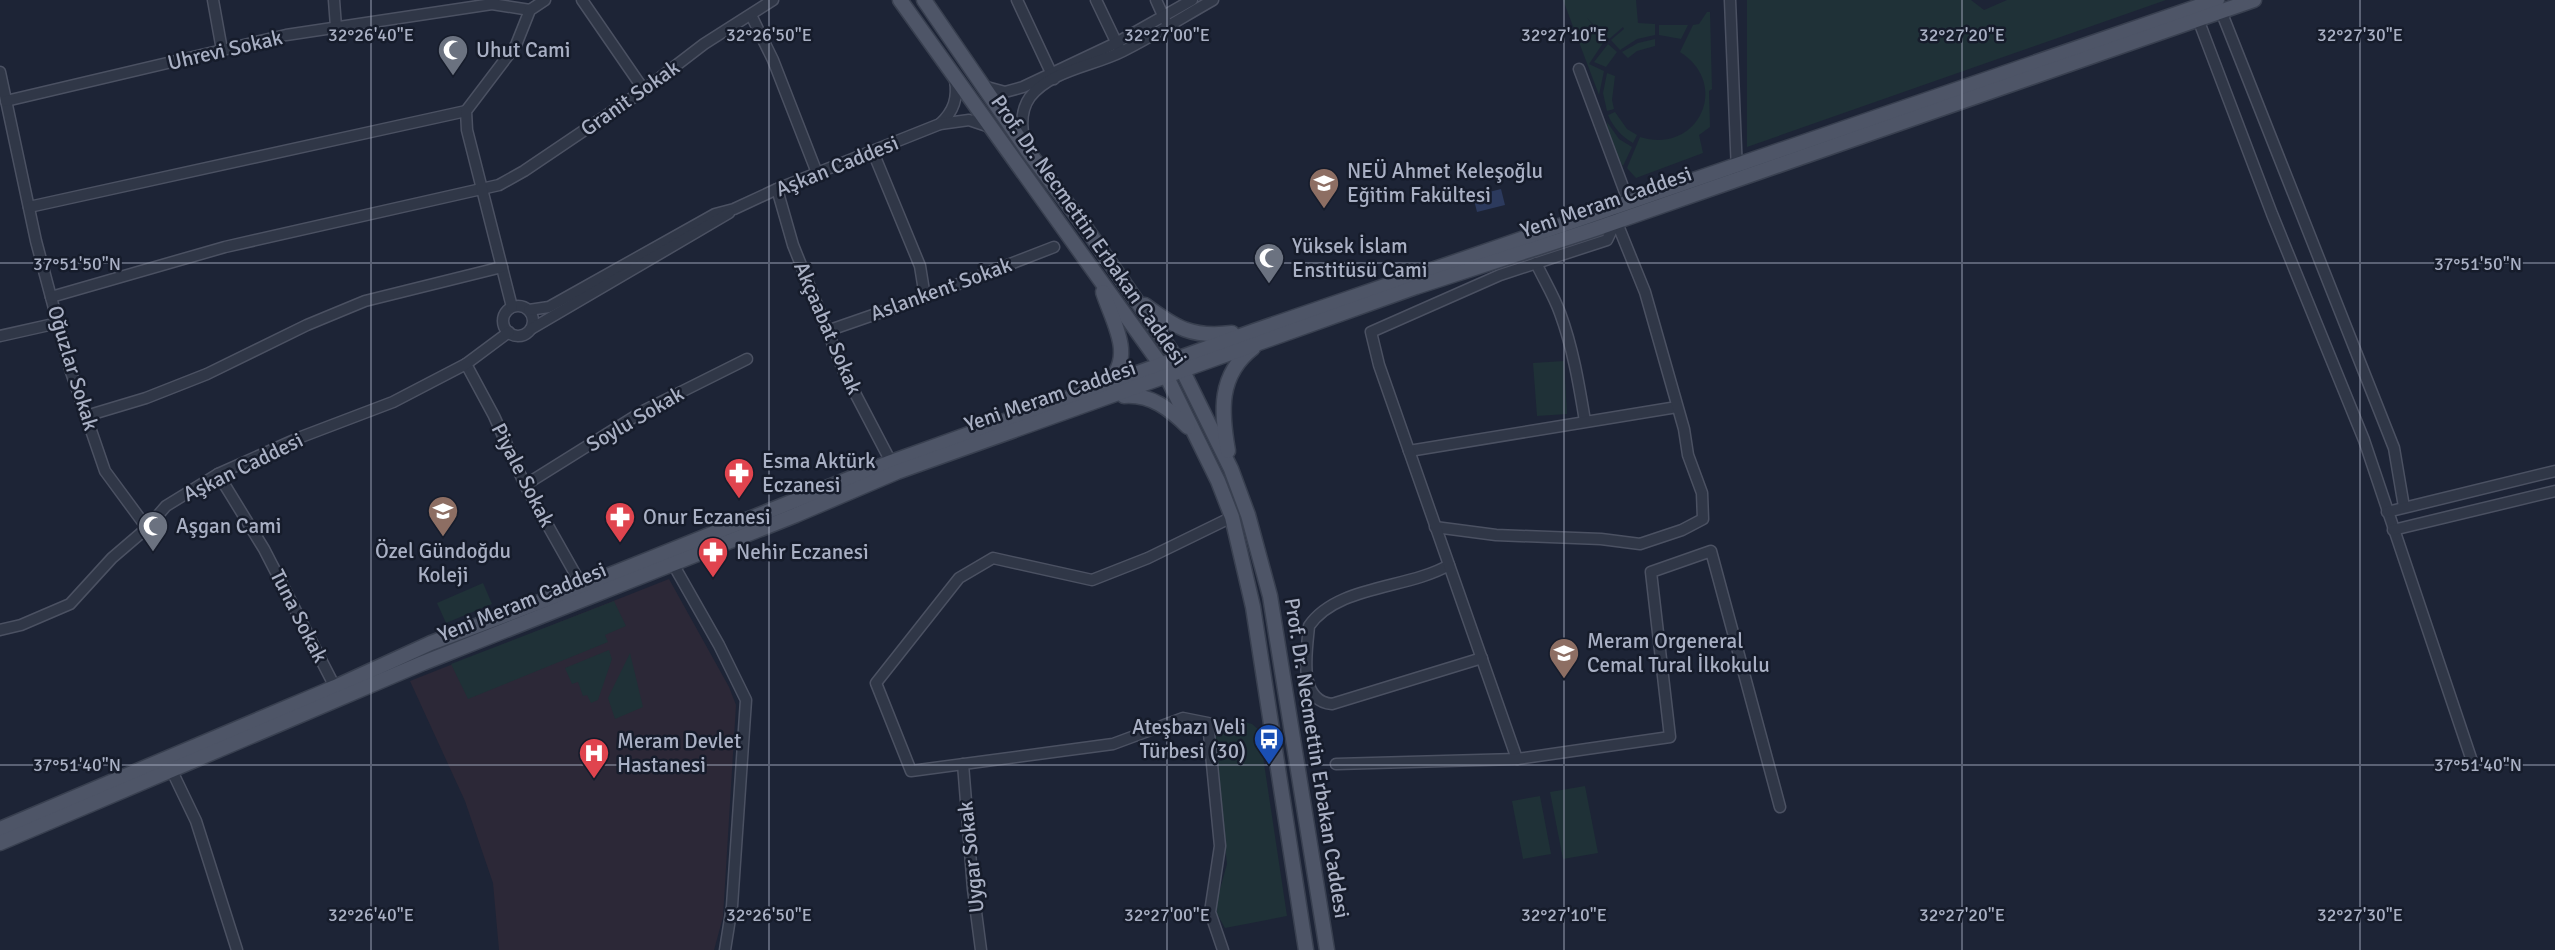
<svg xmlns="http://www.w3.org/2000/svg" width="2555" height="950" font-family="Signika,sans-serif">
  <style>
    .medical { fill: #2c2837 }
    .green { fill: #1f3137 }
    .water { fill: #2c3a5d }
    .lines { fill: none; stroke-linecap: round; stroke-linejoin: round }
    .minor-casing { stroke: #4b5162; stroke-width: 13 }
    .major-casing { stroke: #394050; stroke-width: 17 }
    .minor { stroke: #303747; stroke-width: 10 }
    .major { stroke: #4e5567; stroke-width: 14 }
    .ticks { fill: none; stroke: #a9b0c4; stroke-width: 2; stroke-opacity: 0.45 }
    .labels { text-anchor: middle; stroke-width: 5; stroke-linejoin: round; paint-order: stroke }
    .street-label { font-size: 21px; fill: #a9b0c4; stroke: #161c2b }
    .poi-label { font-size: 21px; fill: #a9b0c4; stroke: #161c2b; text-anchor: start }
    .ticks-label { font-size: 18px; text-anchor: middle; fill: #a9b0c4; stroke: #161c2b; stroke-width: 5; stroke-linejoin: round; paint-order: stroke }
  </style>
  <rect width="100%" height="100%" fill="#1d2436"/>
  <polygon class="medical" points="669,579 729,687 736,705 723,917 714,950 499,950 493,883 465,801 410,681"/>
  <g class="green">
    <polygon points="1563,0 1636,0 1638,23 1655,24 1655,35 1637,39 1620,50 1611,40 1624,29 1623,27 1608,40 1587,18 1605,40 1589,64 1604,71 1599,95"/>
    <polygon points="1747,0 1971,0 1984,10 2007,0 2166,0 1747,147"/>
    <path d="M1707,12H1710L1712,89L1709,91L1710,127L1699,135L1703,153L1636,178L1627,168L1640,137C1699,155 1731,84 1680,52L1693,25L1699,24Z"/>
    <polygon points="1659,25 1688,25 1681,39 1659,35"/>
    <polygon points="1655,39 1655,46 1637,51 1628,58 1622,52 1638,43"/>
    <polygon points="1608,44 1617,52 1606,67 1594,62"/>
    <polygon points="1607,73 1615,76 1612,100 1614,109 1607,111 1603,93"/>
    <path d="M1615,112L1627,129L1637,135L1633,143C1622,137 1613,127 1608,115Z"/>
    <path d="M1607,122L1619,139L1632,147L1623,166C1613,153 1608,138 1607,122Z"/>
    <polygon points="1564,361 1567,414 1537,416 1533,363"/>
    <polygon points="483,583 492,604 446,623 437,603"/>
    <polygon points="614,601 626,626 605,635 608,642 468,699 451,664"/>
    <polygon points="609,650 612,659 598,700 591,703 587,695 583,696 578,682 572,684 565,668"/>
    <polygon points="630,653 643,707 615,719 608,698"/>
    <polygon points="1245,722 1252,724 1259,730 1287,916 1225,928 1217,914 1217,900 1227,864 1212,732 1215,726"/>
    <polygon points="1585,786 1598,853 1563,859 1550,792"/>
    <polygon points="1540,796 1551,854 1523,859 1512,801"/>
  </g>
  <polygon class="water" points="1501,189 1505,205 1477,212 1473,196"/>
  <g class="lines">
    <g class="minor-casing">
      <g id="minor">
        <polyline points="213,0 222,50"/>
        <polyline points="334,0 336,27"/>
        <polyline points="582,0 644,90"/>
        <polyline points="1017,0 1054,79"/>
        <polyline points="1096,0 1119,48"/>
        <polyline points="1156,0 1165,20"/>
        <polyline points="1730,0 1737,172"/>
        <polyline points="2221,11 2394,448 2404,507"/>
        <polyline points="751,15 773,60 817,173"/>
        <polyline points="2198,19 2272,214 2364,440 2472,761"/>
        <polyline points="1579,69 1629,203"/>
        <polyline points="0,72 36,241 71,372 105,471 147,528"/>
        <polyline points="983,86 1005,92 1023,87 1116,43 1192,0"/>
        <polyline points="6,101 286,35 492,4 530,10"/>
        <path d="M940,124C954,111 958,98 955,80"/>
        <path d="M1025,144C1021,128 1020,111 1030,97C1051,70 1094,66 1123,51C1153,36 1183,17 1213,0"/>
        <polyline points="873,152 920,266 925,297"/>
        <polyline points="777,189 793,245 844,372 891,462"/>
        <polyline points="29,207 466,111"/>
        <path d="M1536,263C1544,280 1554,296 1560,313C1573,348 1579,385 1585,421"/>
        <polyline points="51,297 225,247 499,185 524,171 644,90 704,44 773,0"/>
        <circle cx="518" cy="321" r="15"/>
        <polyline points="512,307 467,130 466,111 516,45 530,10 545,0"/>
        <polyline points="529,310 549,307 715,214 734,209 777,189 940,124 969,120 990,127"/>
        <polyline points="531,329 729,213"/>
        <polyline points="827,331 925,297 1054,247"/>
        <polyline points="0,336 58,323"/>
        <polyline points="466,364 494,416 525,485 582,586"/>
        <polyline points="86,416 146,398 207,374 307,325 365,301 502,267"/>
        <polyline points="1409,451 1677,407"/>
        <polyline points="218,474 264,549 335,687"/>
        <polyline points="525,485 645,410 747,359"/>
        <polyline points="2387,512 2555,471"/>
        <polyline points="1435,527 1496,535 1601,539 1640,544 1682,530 1703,519 1702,493 1688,455 1684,429 1645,292 1615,218"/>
        <polyline points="2393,530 2555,491"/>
        <polyline points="673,564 719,645 746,700 732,906 725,950"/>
        <path d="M1449,565C1408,589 1337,585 1309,626C1307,651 1297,701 1332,704L1482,658"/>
        <polyline points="0,630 21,625 70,604 112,558 147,528 166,506 218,474 301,437 393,402 466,364 509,332"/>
        <polyline points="1517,759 1379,365 1371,332 1500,275 1607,240 1616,221"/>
        <polyline points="963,764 973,889 981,950"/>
        <polyline points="1336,764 1517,759 1670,737 1651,572 1711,551 1780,807"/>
        <polyline points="171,769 196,821 237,950"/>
        <polyline points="1223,950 1210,912 1220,846 1208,723 1183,718 1113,744 911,771 876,683 959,578 993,558 1092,580 1148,558 1232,517"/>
      </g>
    </g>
    <g class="major-casing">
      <g id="major">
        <polyline points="900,0 1161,365 1218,481 1232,517 1253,607 1306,950"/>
        <polyline points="924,0 1027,150 1088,231 1177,359 1231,469 1248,515 1270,596 1327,950"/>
        <path d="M1103,292C1113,323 1136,357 1107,383"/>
        <path d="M1145,305C1176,328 1192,338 1232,333"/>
        <path d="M1124,396C1151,394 1170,409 1188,427"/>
        <path d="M1228,451C1221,412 1218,375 1253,348"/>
        <polyline points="0,829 335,687 431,643 582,586 891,462 1254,331 2217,0"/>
        <polyline points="0,843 423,663 796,515 897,472 1416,287 1595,229 2254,0"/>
      </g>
    </g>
    <use href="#minor" class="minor"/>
    <use href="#major" class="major"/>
  </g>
  <path class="ticks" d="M371,0V950M769,0V950M1167,0V950M1564,0V950M1962,0V950M2360,0V950M0,263H2555M0,765H2555"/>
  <defs>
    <g id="mosque-pin" transform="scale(1.575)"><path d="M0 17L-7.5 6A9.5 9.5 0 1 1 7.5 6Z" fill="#6b7280" stroke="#161c2b"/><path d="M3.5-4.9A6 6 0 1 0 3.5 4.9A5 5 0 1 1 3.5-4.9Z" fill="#fff"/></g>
    <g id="university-pin" transform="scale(1.575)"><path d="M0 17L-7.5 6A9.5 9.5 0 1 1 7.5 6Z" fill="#8d6e63" stroke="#161c2b"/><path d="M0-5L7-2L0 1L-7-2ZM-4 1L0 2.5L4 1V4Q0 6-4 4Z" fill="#fff"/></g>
    <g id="pharmacy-pin" transform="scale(1.575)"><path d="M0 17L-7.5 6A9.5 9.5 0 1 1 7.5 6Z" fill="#e0444e" stroke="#161c2b"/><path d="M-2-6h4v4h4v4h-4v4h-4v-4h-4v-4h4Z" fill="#fff"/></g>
    <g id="school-pin" transform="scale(1.575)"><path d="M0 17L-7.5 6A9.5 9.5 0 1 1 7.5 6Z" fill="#8d6e63" stroke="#161c2b"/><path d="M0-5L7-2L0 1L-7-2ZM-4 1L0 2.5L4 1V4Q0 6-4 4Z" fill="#fff"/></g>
    <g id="bus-pin" transform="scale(1.575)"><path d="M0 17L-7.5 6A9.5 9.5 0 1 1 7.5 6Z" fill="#1a4fb4" stroke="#161c2b"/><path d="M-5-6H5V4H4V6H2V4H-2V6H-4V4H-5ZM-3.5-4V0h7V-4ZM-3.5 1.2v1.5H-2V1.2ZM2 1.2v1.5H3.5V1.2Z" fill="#fff"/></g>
    <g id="hospital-pin" transform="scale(1.575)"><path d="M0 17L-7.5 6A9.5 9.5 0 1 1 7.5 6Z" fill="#e0444e" stroke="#161c2b"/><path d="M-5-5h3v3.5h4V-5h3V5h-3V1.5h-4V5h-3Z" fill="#fff"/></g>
  </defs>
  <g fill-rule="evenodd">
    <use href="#mosque-pin" x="453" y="50"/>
    <use href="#university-pin" x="1324" y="183"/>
    <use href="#mosque-pin" x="1269" y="258"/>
    <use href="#pharmacy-pin" x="739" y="473"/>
    <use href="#school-pin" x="443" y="511"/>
    <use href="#pharmacy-pin" x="620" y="517"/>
    <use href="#mosque-pin" x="153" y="526"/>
    <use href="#pharmacy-pin" x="713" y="552"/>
    <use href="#school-pin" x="1564" y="653"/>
    <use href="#bus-pin" x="1269" y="739"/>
    <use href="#hospital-pin" x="594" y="753"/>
  </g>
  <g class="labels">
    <g class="street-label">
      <text transform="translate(225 50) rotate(-13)" y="7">Uhrevi Sokak</text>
      <text transform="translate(630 98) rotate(-35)" y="7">Granit Sokak</text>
      <text transform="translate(837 166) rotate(-22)" y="7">Aşkan Caddesi</text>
      <text transform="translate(1606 202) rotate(-19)" y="7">Yeni Meram Caddesi</text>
      <text transform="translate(1089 230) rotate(55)" y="7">Prof. Dr. Necmettin Erbakan Caddesi</text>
      <text transform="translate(941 289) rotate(-20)" y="7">Aslankent Sokak</text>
      <text transform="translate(828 328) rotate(67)" y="7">Akçaabat Sokak</text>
      <text transform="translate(73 368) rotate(73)" y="7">Oğuzlar Sokak</text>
      <text transform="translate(1050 396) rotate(-19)" y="7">Yeni Meram Caddesi</text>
      <text transform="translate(635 419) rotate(-30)" y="7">Soylu Sokak</text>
      <text transform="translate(243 467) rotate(-26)" y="7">Aşkan Caddesi</text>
      <text transform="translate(523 475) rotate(63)" y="7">Piyale Sokak</text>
      <text transform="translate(522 602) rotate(-22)" y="7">Yeni Meram Caddesi</text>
      <text transform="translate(299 616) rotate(63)" y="7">Tuna Sokak</text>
      <text transform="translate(1317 758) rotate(81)" y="7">Prof. Dr. Necmettin Erbakan Caddesi</text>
      <text transform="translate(971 857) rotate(-96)" y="7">Uygar Sokak</text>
    </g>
    <g class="poi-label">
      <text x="476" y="57">Uhut Cami</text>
      <text x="1347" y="178">NEÜ Ahmet Keleşoğlu<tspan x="1347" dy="24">Eğitim Fakültesi</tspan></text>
      <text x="1292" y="253">Yüksek İslam<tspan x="1292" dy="24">Enstitüsü Cami</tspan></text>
      <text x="762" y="468">Esma Aktürk<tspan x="762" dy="24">Eczanesi</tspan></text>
      <text x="643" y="524">Onur Eczanesi</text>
      <text x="176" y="533">Aşgan Cami</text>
      <text x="443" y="558" text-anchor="middle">Özel Gündoğdu<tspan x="443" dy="24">Koleji</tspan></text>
      <text x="736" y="559">Nehir Eczanesi</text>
      <text x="1587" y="648">Meram Orgeneral<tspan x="1587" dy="24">Cemal Tural İlkokulu</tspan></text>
      <text x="1246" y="734" text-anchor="end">Ateşbazı Veli<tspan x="1246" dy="24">Türbesi (30)</tspan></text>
      <text x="617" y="748">Meram Devlet<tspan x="617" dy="24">Hastanesi</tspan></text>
    </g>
  </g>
  <g class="ticks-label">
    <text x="371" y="41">32°26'40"E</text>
    <text x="769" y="41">32°26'50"E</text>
    <text x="1167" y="41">32°27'00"E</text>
    <text x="1564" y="41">32°27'10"E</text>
    <text x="1962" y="41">32°27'20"E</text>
    <text x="2360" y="41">32°27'30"E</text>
    <text x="77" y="270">37°51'50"N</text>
    <text x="2478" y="270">37°51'50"N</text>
    <text x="77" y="771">37°51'40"N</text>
    <text x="2478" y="771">37°51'40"N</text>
    <text x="371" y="921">32°26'40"E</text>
    <text x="769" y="921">32°26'50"E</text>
    <text x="1167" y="921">32°27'00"E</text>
    <text x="1564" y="921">32°27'10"E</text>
    <text x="1962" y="921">32°27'20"E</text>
    <text x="2360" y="921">32°27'30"E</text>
  </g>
</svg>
